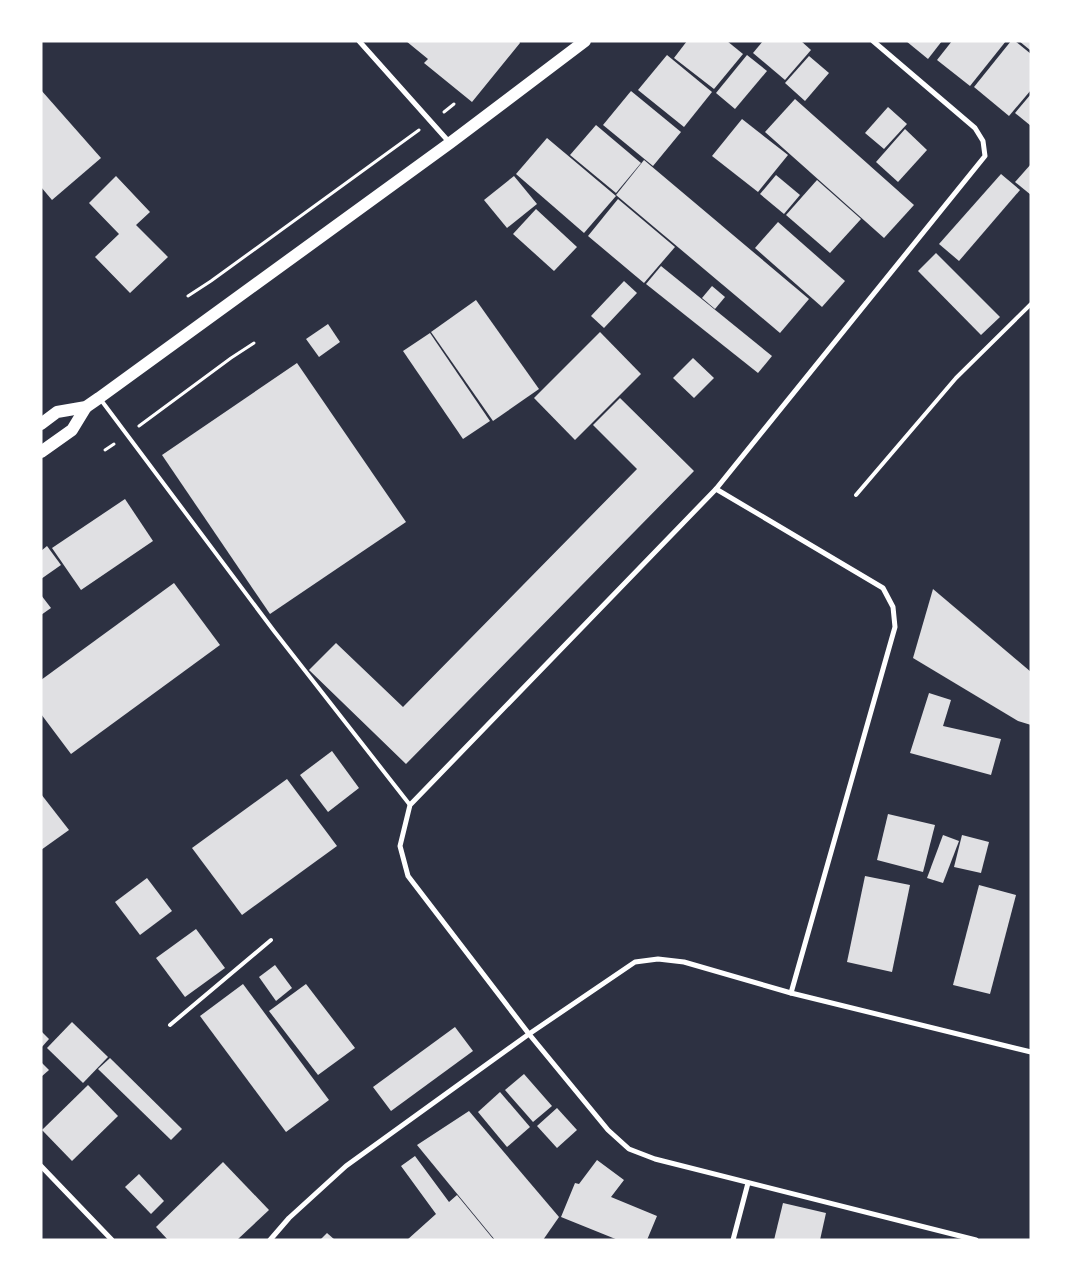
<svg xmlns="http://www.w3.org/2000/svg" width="1072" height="1281" font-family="'Roboto Serif',serif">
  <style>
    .building { fill: #e0e0e3 }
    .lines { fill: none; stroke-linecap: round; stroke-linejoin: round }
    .path { stroke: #fff; stroke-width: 3 }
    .service { stroke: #fff; stroke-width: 4 }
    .minor { stroke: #fff; stroke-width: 5 }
    .primary { stroke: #fff; stroke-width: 12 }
  </style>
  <rect width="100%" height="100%" fill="#2d3142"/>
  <g class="building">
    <polygon points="406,41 519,41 520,43 472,102 424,63 428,59"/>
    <polygon points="687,41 727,41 743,54 714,89 674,58"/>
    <polygon points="763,41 801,41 811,50 785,80 753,53"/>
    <polygon points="906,41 942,41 928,59"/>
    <polygon points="952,41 1006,41 970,86 937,60"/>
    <polygon points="1011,41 1015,41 1031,54 1031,90 1009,116 974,87"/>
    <polygon points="1019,41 1031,41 1031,49 1030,50"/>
    <polygon points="667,55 712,92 684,127 638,90"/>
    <polygon points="747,55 767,71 735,109 716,93"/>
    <polygon points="809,56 829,73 805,101 785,83"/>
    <polygon points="41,90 101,158 52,200 41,187"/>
    <polygon points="631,91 681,132 653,166 603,125"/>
    <polygon points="1031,94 1031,126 1015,113"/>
    <polygon points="795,99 914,205 884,238 765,132"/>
    <polygon points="888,107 907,124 884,149 865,133"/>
    <polygon points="742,119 788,155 758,192 712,156"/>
    <polygon points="596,125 641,163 616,193 570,155"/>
    <polygon points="905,129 927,150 898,182 876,162"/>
    <polygon points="547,138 616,196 584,233 516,174"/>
    <polygon points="644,160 809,299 780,333 616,195"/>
    <polygon points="1031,164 1031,195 1015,182"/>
    <polygon points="1001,174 1020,190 959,261 939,244"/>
    <polygon points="776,175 800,195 784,214 760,194"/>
    <polygon points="116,176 150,212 136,225 168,257 130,293 95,257 119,234 89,203"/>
    <polygon points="514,176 537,204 507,228 484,200"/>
    <polygon points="817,180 861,219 830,253 786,215"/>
    <polygon points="618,199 675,247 644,283 588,236"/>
    <polygon points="536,209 577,247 554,271 513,234"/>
    <polygon points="778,222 845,281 822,307 755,248"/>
    <polygon points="936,253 1000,317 981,335 918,271"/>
    <polygon points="661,266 772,356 758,373 646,284"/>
    <polygon points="624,281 637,293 604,328 591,316"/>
    <polygon points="712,286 725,297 715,309 702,298"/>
    <polygon points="476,300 539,389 493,421 431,332"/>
    <polygon points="328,324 340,342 319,357 306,339"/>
    <polygon points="600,332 641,374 575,440 534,398"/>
    <polygon points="430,333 490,421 463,439 403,351"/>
    <polygon points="693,358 714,378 694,398 673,378"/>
    <polygon points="297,363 406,522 270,614 162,455"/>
    <polygon points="620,398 694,471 406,764 309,670 336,643 403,707 637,469 593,425"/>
    <polygon points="125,499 153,541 81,590 52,548"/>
    <polygon points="47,546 61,565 41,579 41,551"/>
    <polygon points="174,583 220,645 71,754 41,714 41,680"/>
    <polygon points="933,589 1031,672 1031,725 1018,721 913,658"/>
    <polygon points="41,595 51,608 41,615"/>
    <polygon points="929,693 951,700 943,726 1001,739 991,775 910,753"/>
    <polygon points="332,751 359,788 328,812 300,775"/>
    <polygon points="287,779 337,846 242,915 192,848"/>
    <polygon points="41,794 69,830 41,850"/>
    <polygon points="888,814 935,825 923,872 877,860"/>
    <polygon points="943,835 959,841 943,883 927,878"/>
    <polygon points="962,835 989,842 981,873 954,867"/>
    <polygon points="865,876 910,885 892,972 847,962"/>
    <polygon points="147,878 172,911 140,935 115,902"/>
    <polygon points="979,885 1016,895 990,994 953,985"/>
    <polygon points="196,929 225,968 185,997 156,958"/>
    <polygon points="275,965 292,988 276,1001 259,977"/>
    <polygon points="243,984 329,1100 286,1132 200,1016"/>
    <polygon points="306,984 355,1048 318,1075 269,1011"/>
    <polygon points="72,1022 108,1057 83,1083 47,1048"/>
    <polygon points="455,1027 473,1051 391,1111 373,1087"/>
    <polygon points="41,1031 49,1039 41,1048"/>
    <polygon points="110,1058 182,1129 171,1140 98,1069"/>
    <polygon points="41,1062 49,1070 41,1077"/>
    <polygon points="524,1074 552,1106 533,1122 505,1090"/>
    <polygon points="88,1085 118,1116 72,1161 42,1130"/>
    <polygon points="500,1092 530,1127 507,1147 478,1112"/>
    <polygon points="557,1108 577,1130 557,1148 537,1126"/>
    <polygon points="469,1111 559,1217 543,1240 495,1240 417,1145"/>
    <polygon points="415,1156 449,1202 457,1195 494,1240 407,1240 436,1214 401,1166"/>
    <polygon points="597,1160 624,1180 611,1197 657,1216 647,1240 618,1240 561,1217 575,1183 579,1184"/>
    <polygon points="223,1162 269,1210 237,1240 168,1240 156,1227"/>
    <polygon points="139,1174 164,1201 151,1214 125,1187"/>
    <polygon points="783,1203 826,1213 820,1240 774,1240"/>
    <polygon points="327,1233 335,1240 320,1240"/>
  </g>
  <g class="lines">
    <g class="path">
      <polyline points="444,112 454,104"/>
      <polyline points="188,296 211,281 419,130"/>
      <polyline points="139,426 231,358 254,343"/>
      <polyline points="105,450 114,444"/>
    </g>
    <g class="service">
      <polyline points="101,400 274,631 410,805"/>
      <polyline points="856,495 956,378 1031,304"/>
      <polyline points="170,1025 271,940"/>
    </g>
    <g class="minor">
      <polyline points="359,41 450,143"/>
      <polyline points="873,41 975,128 983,141 985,156 716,489 410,805 400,846 408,876 529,1034 608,1130 629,1149 655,1159 976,1240"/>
      <polyline points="716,489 883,588 893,607 895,627 791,993"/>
      <polyline points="41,1166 112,1240"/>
      <polyline points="270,1240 289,1218 346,1166 529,1034 635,962 658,959 684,962 791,993 1031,1052"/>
      <polyline points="733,1240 748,1183"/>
    </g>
    <g class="primary">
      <polyline points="41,424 57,412 86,407 99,398 450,143 585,41"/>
      <polyline points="41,452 72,430 86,407"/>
    </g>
  </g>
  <rect width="1072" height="1281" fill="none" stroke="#ffffff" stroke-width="85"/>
</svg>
